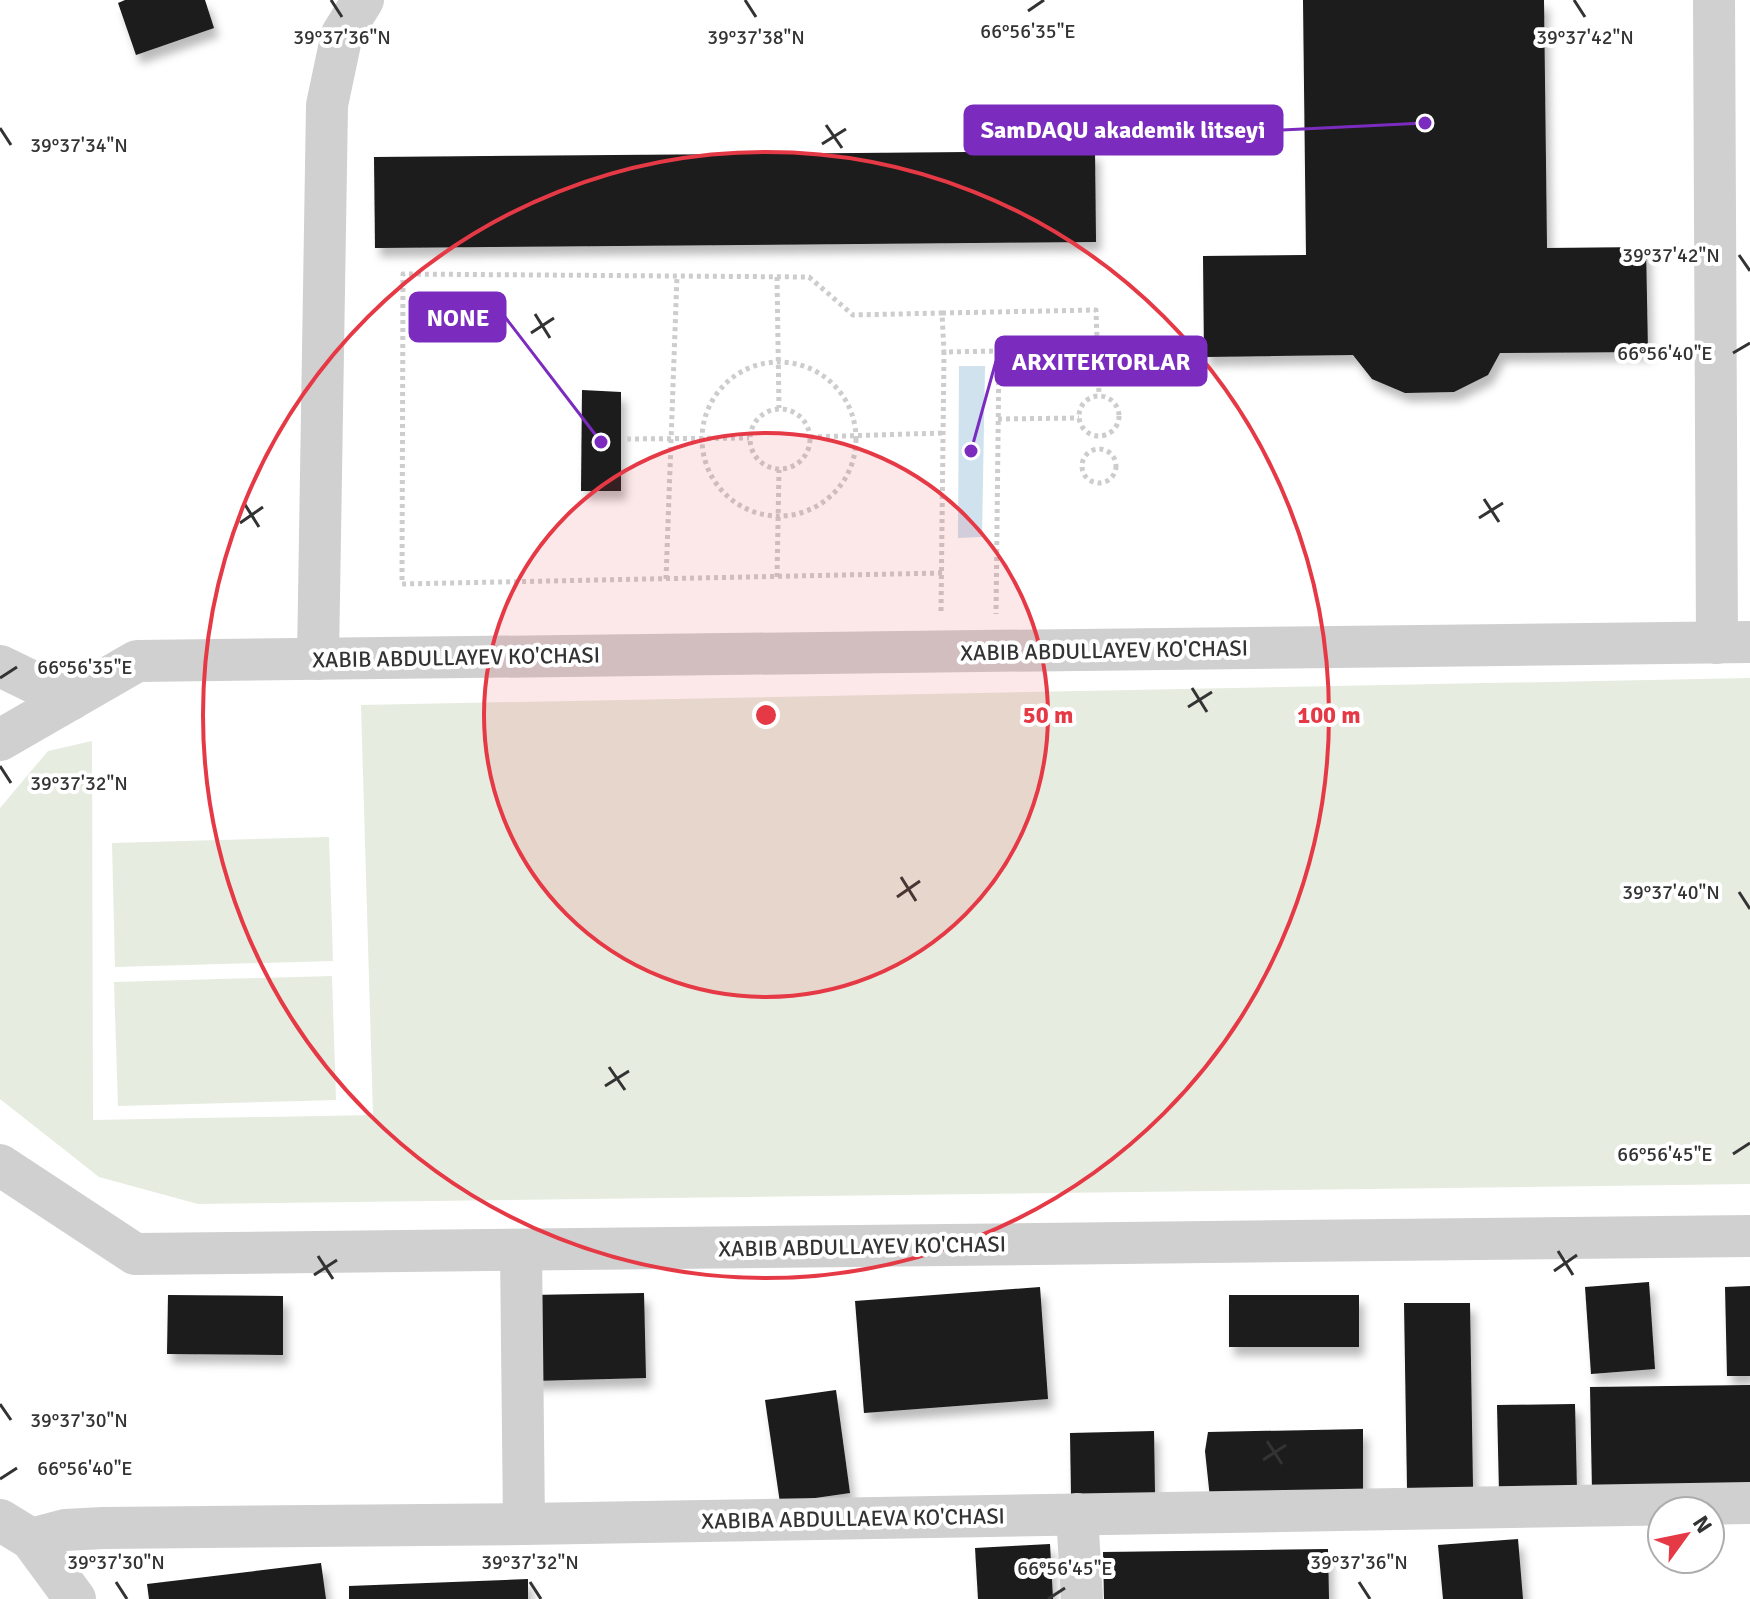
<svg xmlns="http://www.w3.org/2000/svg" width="1750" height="1599" font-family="Signika,sans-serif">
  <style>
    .green { fill: #e6ecdf }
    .water { fill: #cfe2ee }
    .building { fill: #1a1a1a; filter: url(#shadow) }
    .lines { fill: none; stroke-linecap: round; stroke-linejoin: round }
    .path { stroke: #cdcdcd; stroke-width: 5; stroke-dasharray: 4 4; stroke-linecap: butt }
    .street { stroke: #d0d0d0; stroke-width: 42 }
    .ticks { fill: none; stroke: #333; stroke-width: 3 }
    .ring { fill: none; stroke: #e63946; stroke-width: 4 }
    .labels { text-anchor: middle; stroke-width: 8; stroke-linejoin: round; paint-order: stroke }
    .street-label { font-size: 22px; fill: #333; stroke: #fff }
    .ticks-label { font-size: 20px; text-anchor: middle; fill: #333; stroke: #fff; stroke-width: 8; stroke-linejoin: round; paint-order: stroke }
    .centre { fill: #e63946; stroke: #fff; stroke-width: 4 }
    .ring-label { font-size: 24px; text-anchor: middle; font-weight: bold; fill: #e63946; stroke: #fff; stroke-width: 8; stroke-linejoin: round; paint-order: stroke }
    .leader { fill: none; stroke: #7b2cbf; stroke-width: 3 }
    .callout-dot { fill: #7b2cbf; stroke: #fff; stroke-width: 3 }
    .callout { fill: #7b2cbf; stroke: #7b2cbf; stroke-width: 3 }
    .callout-label { font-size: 24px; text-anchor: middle; font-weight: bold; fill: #fff }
  </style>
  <defs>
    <filter id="shadow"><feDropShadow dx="5" dy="9" stdDeviation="4" flood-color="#0004"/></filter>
  </defs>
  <rect width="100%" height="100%" fill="#fff"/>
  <g class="green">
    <polygon points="1750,678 1750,1184 198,1204 99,1177 0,1099 0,808 48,751 92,741 93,1120 373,1115 361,705"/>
    <polygon points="329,837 333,961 115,967 112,843"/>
    <polygon points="332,976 336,1100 118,1106 114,982"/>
  </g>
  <polygon class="water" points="959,366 985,366 982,537 958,538"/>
  <g class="building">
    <polygon points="125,0 205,0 214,28 136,55 118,3"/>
    <polygon points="1303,0 1544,0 1547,248 1646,247 1648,352 1500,353 1488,375 1454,392 1405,393 1372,379 1353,355 1204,357 1203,256 1306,255"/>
    <polygon points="1095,151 1096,242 375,248 374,157"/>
    <polygon points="582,390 621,392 621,491 581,491"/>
    <polygon points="1649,1282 1655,1369 1591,1374 1585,1287"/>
    <polygon points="1750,1286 1750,1376 1727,1376 1725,1287"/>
    <polygon points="1040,1287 1048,1399 864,1413 855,1301"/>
    <polygon points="644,1293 646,1378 532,1381 530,1295"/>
    <polygon points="168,1295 283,1296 283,1355 167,1354"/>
    <rect x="1229" y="1295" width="130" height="52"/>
    <polygon points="1404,1303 1470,1303 1473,1488 1407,1488"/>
    <polygon points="1750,1385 1750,1488 1592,1491 1590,1387"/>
    <polygon points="836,1390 850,1493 780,1503 765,1400"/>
    <polygon points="1575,1404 1577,1491 1499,1492 1497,1405"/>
    <polygon points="1363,1429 1363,1496 1210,1498 1205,1451 1208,1432"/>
    <polygon points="1154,1431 1155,1494 1071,1495 1070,1433"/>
    <polygon points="1518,1539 1523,1599 1443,1599 1438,1545"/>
    <polygon points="1050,1544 1053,1599 978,1599 975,1548"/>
    <polygon points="1328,1549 1329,1599 1104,1599 1103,1552"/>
    <polygon points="321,1563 326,1599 149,1599 147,1584"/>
    <polygon points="528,1579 528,1599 349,1599 349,1586"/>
  </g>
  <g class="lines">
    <g class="path">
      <polyline points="777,277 779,408"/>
      <polyline points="942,313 1096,310 1099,395"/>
      <circle cx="779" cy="439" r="77"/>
      <circle cx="1099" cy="416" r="20"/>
      <circle cx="780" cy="439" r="30"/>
      <polyline points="998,419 1079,418"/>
      <polyline points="810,437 943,433"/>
      <polyline points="627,439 749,438"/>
      <circle cx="1099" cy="466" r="17"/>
      <polyline points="942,573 402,584 403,274 809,277 853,315 942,313 944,352"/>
      <polyline points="777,577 779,470"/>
      <polyline points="666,579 677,276"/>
      <polyline points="941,611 944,352 999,351 996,614"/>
    </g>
    <g class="street">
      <polyline points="1714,0 1717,643"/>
      <polyline points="318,659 327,105 342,34 363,0"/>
      <polyline points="0,666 70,700"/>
      <polyline points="0,740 137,661 1750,642"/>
      <polyline points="0,1165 135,1254 1750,1236"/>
      <polyline points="521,1250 524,1524"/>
      <polyline points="1077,1514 1082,1599"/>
      <polyline points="0,1520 31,1539"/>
      <polyline points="75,1599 31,1539 65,1530 103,1528 524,1524 1750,1503"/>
    </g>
  </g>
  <path class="ticks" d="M331,0L342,17M745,0L756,17M1574,0L1585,17M1028,11L1044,0M826,125L842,148M0,128L11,145M822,144L846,129M1739,255L1750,271M535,314L550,338M531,333L554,318M1733,353L1750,343M1484,499L1499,522M244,503L259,527M1479,518L1503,503M240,523L263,507M0,678L17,667M1192,688L1207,712M1188,707L1212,692M0,766L11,783M901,877L916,901M1739,892L1750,909M897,897L920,881M609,1067L625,1090M605,1086L629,1071M1733,1154L1750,1143M1558,1251L1573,1275M318,1256L333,1279M1554,1271L1577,1255M314,1275L337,1260M0,1404L11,1420M1267,1441L1282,1464M1263,1460L1286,1445M0,1479L17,1468M116,1582L127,1599M530,1582L541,1599M1359,1582L1370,1599M1048,1599L1065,1588"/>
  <circle cx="766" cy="715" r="282" fill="#e63946" fill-opacity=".12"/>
  <g class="ring">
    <circle cx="766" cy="715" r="282"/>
    <circle cx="766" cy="715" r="563"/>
  </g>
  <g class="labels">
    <g class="street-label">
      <text transform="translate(1104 650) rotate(-1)" y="8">XABIB ABDULLAYEV KO'CHASI</text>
      <text transform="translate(456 657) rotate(-1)" y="8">XABIB ABDULLAYEV KO'CHASI</text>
      <text transform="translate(862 1246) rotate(-1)" y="8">XABIB ABDULLAYEV KO'CHASI</text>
      <text transform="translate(853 1518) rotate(-1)" y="8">XABIBA ABDULLAEVA KO'CHASI</text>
    </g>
  </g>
  <g class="ticks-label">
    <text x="1028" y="38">66°56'35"E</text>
    <text x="342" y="44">39°37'36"N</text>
    <text x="756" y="44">39°37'38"N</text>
    <text x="1585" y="44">39°37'42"N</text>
    <text x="79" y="152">39°37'34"N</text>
    <text x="1671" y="262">39°37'42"N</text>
    <text x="1665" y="360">66°56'40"E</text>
    <text x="85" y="674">66°56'35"E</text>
    <text x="79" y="790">39°37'32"N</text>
    <text x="1671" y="899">39°37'40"N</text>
    <text x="1665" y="1161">66°56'45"E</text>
    <text x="79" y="1427">39°37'30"N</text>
    <text x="85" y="1475">66°56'40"E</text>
    <text x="116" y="1569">39°37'30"N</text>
    <text x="530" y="1569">39°37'32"N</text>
    <text x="1359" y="1569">39°37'36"N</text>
    <text x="1065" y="1575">66°56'45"E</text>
  </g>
  <circle cx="766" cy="715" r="12" class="centre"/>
  <g class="ring-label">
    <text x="1048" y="723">50 m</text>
    <text x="1329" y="723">100 m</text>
  </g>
  <path class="leader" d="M1425 123L1282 130M601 442L505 317M971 451L996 361"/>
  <g class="callout-dot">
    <circle cx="1425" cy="123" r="8"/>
    <circle cx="601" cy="442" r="8"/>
    <circle cx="971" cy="451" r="8"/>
  </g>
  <g class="callout">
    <rect x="965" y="106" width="317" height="48" rx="8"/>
    <rect x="410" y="293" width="95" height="48" rx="8"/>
    <rect x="996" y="337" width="210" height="48" rx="8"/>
  </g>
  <g class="callout-label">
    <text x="1123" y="138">SamDAQU akademik litseyi</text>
    <text x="458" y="326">NONE</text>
    <text x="1101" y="370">ARXITEKTORLAR</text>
  </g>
  <g transform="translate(1686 1535) rotate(57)"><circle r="38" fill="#ffffff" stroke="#adadad" stroke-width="2"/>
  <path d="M0-6L14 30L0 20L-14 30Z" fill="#e63946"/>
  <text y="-12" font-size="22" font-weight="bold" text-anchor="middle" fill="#333333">N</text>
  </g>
</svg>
